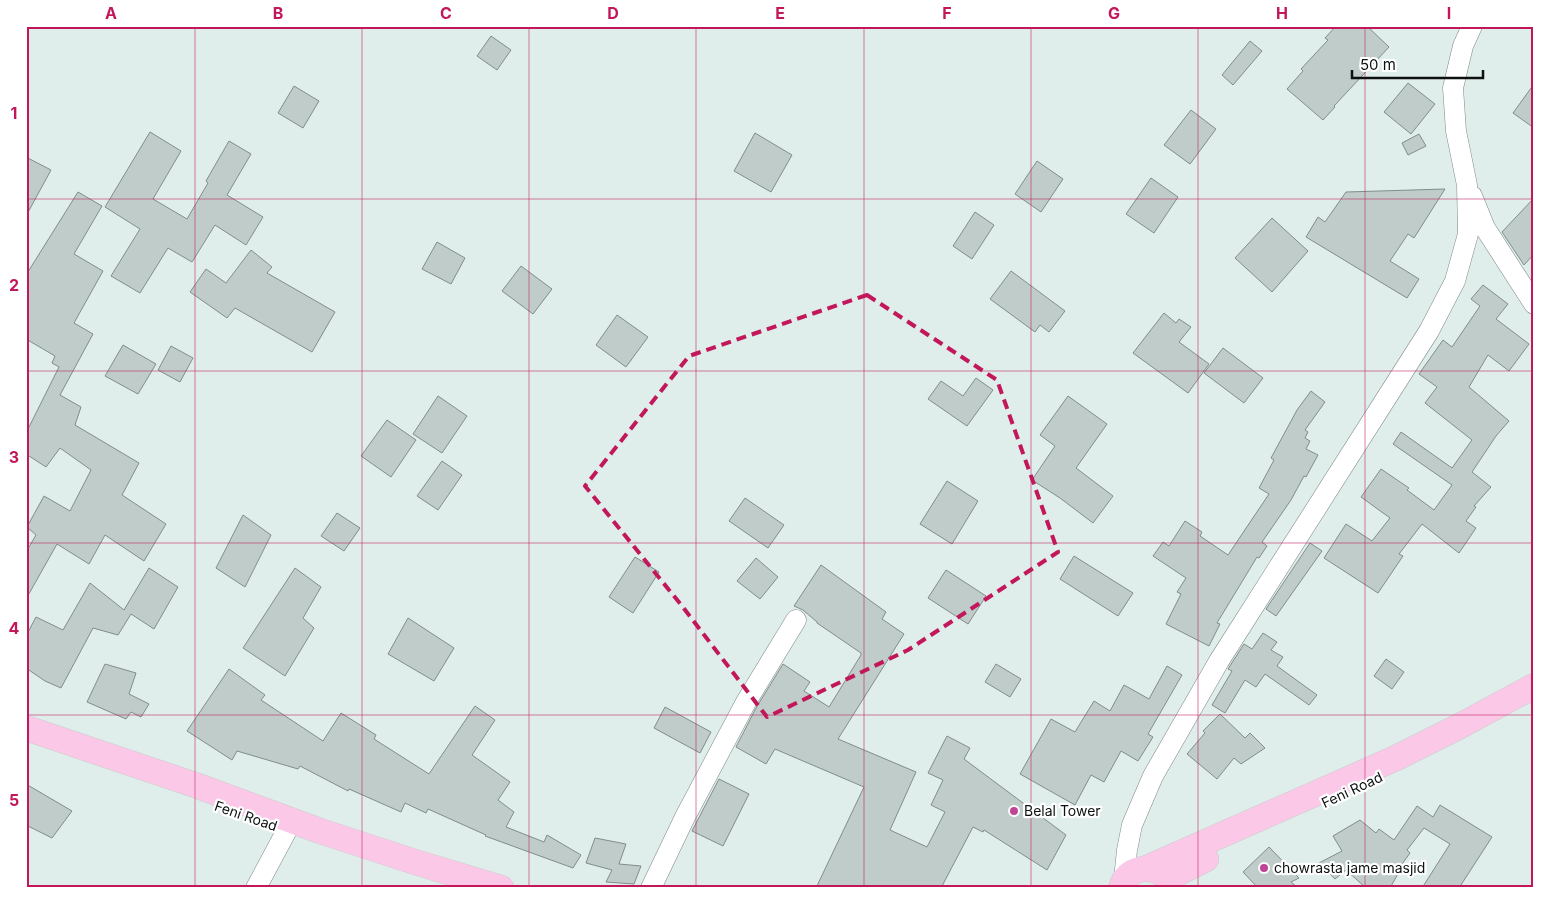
<svg xmlns="http://www.w3.org/2000/svg" width="1560" height="914" font-family="Inter,sans-serif">
  <style>
    .building { fill: #bfccca; stroke: #818d8b }
    .lines { fill: none; stroke-linecap: round; stroke-linejoin: round }
    .minor-casing { stroke: #7d8987; stroke-width: 21 }
    .major-casing { stroke: #cacbcb; stroke-width: 26 }
    .minor { stroke: #fff; stroke-width: 20 }
    .major { stroke: #fcc8e7; stroke-width: 25 }
    .marked { fill: none; stroke: #c2185b; stroke-width: 4; stroke-dasharray: 10 6; stroke-linejoin: round }
    .grid { fill: none; stroke: #c2185b; stroke-width: 1; stroke-opacity: 0.55 }
    .poi-dot { fill: #c04495; stroke: #fff; stroke-width: 2 }
    .labels { text-anchor: middle; stroke-width: 4.5; stroke-linejoin: round; paint-order: stroke }
    .street-label { font-size: 14px; fill: #0d1211; stroke: #fff }
    .poi-label { font-size: 14px; fill: #0d1211; stroke: #fff; text-anchor: start }
    .neatline { fill: none; stroke: #c2185b; stroke-width: 2 }
    .grid-label { font-size: 16px; text-anchor: middle; font-weight: bold; fill: #c2185b }
  </style>
  <rect width="100%" height="100%" fill="#dfedeb"/>
  <g class="building">
    <polygon points="1336,26 1367,26 1389,47 1334,106 1335,107 1323,120 1287,89 1303,71 1301,69 1328,40 1325,38"/>
    <polygon points="491,36 511,50 497,70 477,56"/>
    <polygon points="1250,41 1262,51 1233,85 1222,75"/>
    <polygon points="1408,83 1435,104 1411,134 1384,112"/>
    <polygon points="1534,84 1534,128 1513,113"/>
    <polygon points="294,86 319,101 303,128 278,113"/>
    <polygon points="1191,110 1216,129 1190,164 1164,145"/>
    <polygon points="150,132 181,151 153,199 187,219 208,183 206,181 229,141 251,154 227,195 263,217 246,245 215,225 192,262 168,248 140,293 111,276 140,229 105,207"/>
    <polygon points="755,133 792,155 771,192 734,171"/>
    <polygon points="1419,134 1426,146 1408,155 1402,143"/>
    <polygon points="26,157 51,170 26,216"/>
    <polygon points="1037,161 1063,179 1041,212 1015,194"/>
    <polygon points="1151,178 1178,197 1154,233 1126,214"/>
    <polygon points="1445,189 1414,238 1408,234 1390,261 1419,279 1407,298 1306,237 1318,217 1325,222 1346,192"/>
    <polygon points="78,192 102,206 74,254 103,271 74,323 93,334 60,395 81,407 75,425 139,463 122,495 166,524 144,561 105,535 89,564 57,544 26,599 26,552 36,535 27,527 44,496 70,511 91,470 60,448 46,467 26,454 26,433 59,367 52,363 55,356 26,339 26,275"/>
    <polygon points="1534,198 1534,254 1524,265 1502,232"/>
    <polygon points="975,212 994,225 972,259 953,246"/>
    <polygon points="1272,218 1308,251 1272,292 1235,258"/>
    <polygon points="437,242 465,258 451,284 422,269"/>
    <polygon points="251,250 272,267 267,273 335,312 312,352 235,308 227,318 190,292 206,269 226,283"/>
    <polygon points="521,266 552,289 533,314 502,291"/>
    <polygon points="1011,271 1065,311 1049,332 1040,325 1035,332 990,299"/>
    <polygon points="1483,285 1508,304 1496,319 1529,344 1509,371 1488,355 1469,387 1509,421 1496,436 1472,472 1491,487 1474,506 1476,507 1466,521 1476,528 1459,553 1422,524 1399,554 1403,556 1378,593 1324,558 1346,524 1372,541 1390,518 1361,497 1381,469 1409,488 1407,490 1434,510 1452,485 1393,444 1401,432 1452,468 1472,440 1425,403 1437,387 1419,374 1443,340 1452,347 1480,306 1471,299"/>
    <polygon points="1164,313 1176,323 1179,319 1191,327 1179,342 1209,364 1188,393 1133,353"/>
    <polygon points="617,315 648,337 626,367 596,345"/>
    <polygon points="123,345 156,364 138,394 105,376"/>
    <polygon points="171,346 193,358 180,382 158,370"/>
    <polygon points="1223,348 1263,378 1244,403 1204,373"/>
    <polygon points="976,378 993,390 967,426 928,399 941,381 963,396"/>
    <polygon points="1311,391 1325,402 1305,430 1308,432 1305,438 1310,441 1306,449 1318,455 1306,477 1304,476 1291,500 1262,542 1267,546 1259,558 1257,557 1217,623 1220,624 1209,646 1166,624 1181,594 1177,592 1186,578 1153,556 1163,542 1169,546 1185,521 1202,532 1200,536 1228,555 1269,494 1259,488 1274,460 1271,458 1297,410"/>
    <polygon points="438,396 467,416 442,453 413,434"/>
    <polygon points="1068,396 1107,424 1076,468 1113,496 1093,523 1060,498 1032,480 1055,446 1040,435"/>
    <polygon points="387,420 416,440 391,477 361,456"/>
    <polygon points="442,461 462,475 438,510 417,496"/>
    <polygon points="947,481 978,501 952,544 920,524"/>
    <polygon points="745,498 784,525 768,548 729,521"/>
    <polygon points="337,513 360,528 344,551 321,536"/>
    <polygon points="243,515 271,535 245,587 216,568"/>
    <polygon points="1310,543 1322,551 1276,616 1266,609"/>
    <polygon points="1074,556 1133,593 1118,616 1060,579"/>
    <polygon points="635,557 659,572 633,613 609,597"/>
    <polygon points="756,558 778,577 760,599 737,581"/>
    <polygon points="821,565 886,612 882,619 904,634 838,739 916,772 890,830 927,847 945,812 931,805 943,780 928,773 947,736 970,748 964,759 1066,835 1047,870 984,830 983,832 973,827 941,888 816,888 864,787 775,749 766,764 736,747 756,708 783,664 810,682 804,691 829,707 861,655 861,653 817,623 817,622 803,610 794,606"/>
    <polygon points="149,568 178,587 154,629 131,614 118,635 93,628 61,688 45,681 26,668 26,636 36,617 63,630 90,583 124,610"/>
    <polygon points="295,568 321,587 303,618 314,628 285,676 243,648"/>
    <polygon points="946,570 986,596 968,624 928,598"/>
    <polygon points="408,618 454,648 434,681 388,654"/>
    <polygon points="1263,633 1277,642 1271,650 1283,657 1277,666 1317,695 1309,705 1265,674 1256,687 1245,680 1225,713 1212,705 1232,671 1228,669 1244,644 1252,649"/>
    <polygon points="1386,659 1404,672 1392,689 1374,676"/>
    <polygon points="105,664 136,673 129,694 149,704 141,717 131,712 126,719 87,702"/>
    <polygon points="996,664 1021,679 1010,697 985,682"/>
    <polygon points="1167,666 1182,675 1148,734 1153,737 1138,761 1121,751 1104,782 1091,775 1075,805 1020,774 1051,719 1075,732 1094,701 1110,711 1124,685 1149,699"/>
    <polygon points="229,669 265,695 261,700 323,741 341,713 376,735 374,739 429,774 475,706 495,720 472,755 510,782 498,800 514,812 506,827 544,842 547,835 581,855 573,868 485,836 486,835 428,809 426,813 405,803 401,812 349,789 348,791 300,766 298,769 237,751 232,760 187,731"/>
    <polygon points="665,707 711,732 700,753 654,728"/>
    <polygon points="1220,714 1245,738 1250,733 1265,748 1241,764 1234,758 1217,779 1187,754 1205,733 1203,731"/>
    <polygon points="719,779 749,794 723,846 692,831"/>
    <polygon points="26,784 72,811 52,838 26,825"/>
    <polygon points="1440,805 1492,837 1459,888 1422,888 1450,844 1424,828 1407,850 1410,853 1397,871 1399,872 1390,888 1366,888 1346,870 1335,879 1319,863 1342,851 1333,836 1360,820 1376,833 1379,829 1394,840 1417,806 1433,817"/>
    <polygon points="595,838 626,844 619,864 641,866 634,884 606,882 612,870 586,863"/>
    <polygon points="1269,847 1299,878 1291,882 1298,888 1258,888 1243,872"/>
  </g>
  <g class="lines">
    <g class="minor-casing">
      <g id="minor">
        <polyline points="1472,196 1485,228 1534,304"/>
        <polyline points="1124,879 1127,850 1132,825 1153,776 1219,661 1429,331 1455,281 1468,234 1467,185 1456,131 1453,88 1463,46 1472,26"/>
        <polyline points="256,888 287,830"/>
        <polyline points="651,888 685,817 746,702 796,620"/>
      </g>
    </g>
    <g class="major-casing">
      <g id="major">
        <polyline points="26,728 198,786 320,831 415,862 501,888"/>
        <polyline points="1147,868 1396,758 1460,726 1534,686"/>
        <polyline points="1168,878 1206,859"/>
        <path d="M1121,888C1127,868 1146,865 1163,874"/>
      </g>
    </g>
    <use href="#minor" class="minor"/>
    <use href="#major" class="major"/>
  </g>
  <path class="marked" d="M867,295L997,380L1058,552L908,650L767,717L682,606L585,486L689,356Z"/>
  <path class="grid" d="M195,26V888M362,26V888M529,26V888M696,26V888M864,26V888M1031,26V888M1198,26V888M1365,26V888M26,199H1534M26,371H1534M26,543H1534M26,715H1534"/>
  <g class="poi-dot">
    <circle cx="1014" cy="811" r="5"/>
    <circle cx="1264" cy="868" r="5"/>
  </g>
  <g class="labels">
    <g class="street-label">
      <text transform="translate(1352 790) rotate(-25)" y="5">Feni Road</text>
      <text transform="translate(246 816) rotate(19)" y="5">Feni Road</text>
    </g>
    <g class="poi-label">
      <text x="1024" y="816">Belal Tower</text>
      <text x="1274" y="873">chowrasta jame masjid</text>
    </g>
  </g>
  <rect width="1560" height="914" fill="none" stroke="#ffffff" stroke-width="55"/>
  <path d="M1352 70v8h131v-8" fill="none" stroke="#0d1211" stroke-width="2.5"/>
  <text x="1360" y="70" font-size="15" fill="#0d1211" stroke="#ffffff" stroke-width="4" paint-order="stroke">50 m</text>
  <rect x="28" y="28" width="1504" height="858" class="neatline"/>
  <g class="grid-label">
    <text x="111" y="19">A</text>
    <text x="278" y="19">B</text>
    <text x="446" y="19">C</text>
    <text x="613" y="19">D</text>
    <text x="780" y="19">E</text>
    <text x="947" y="19">F</text>
    <text x="1114" y="19">G</text>
    <text x="1282" y="19">H</text>
    <text x="1449" y="19">I</text>
    <text x="14" y="119">1</text>
    <text x="14" y="291">2</text>
    <text x="14" y="463">3</text>
    <text x="14" y="634">4</text>
    <text x="14" y="806">5</text>
  </g>
</svg>
